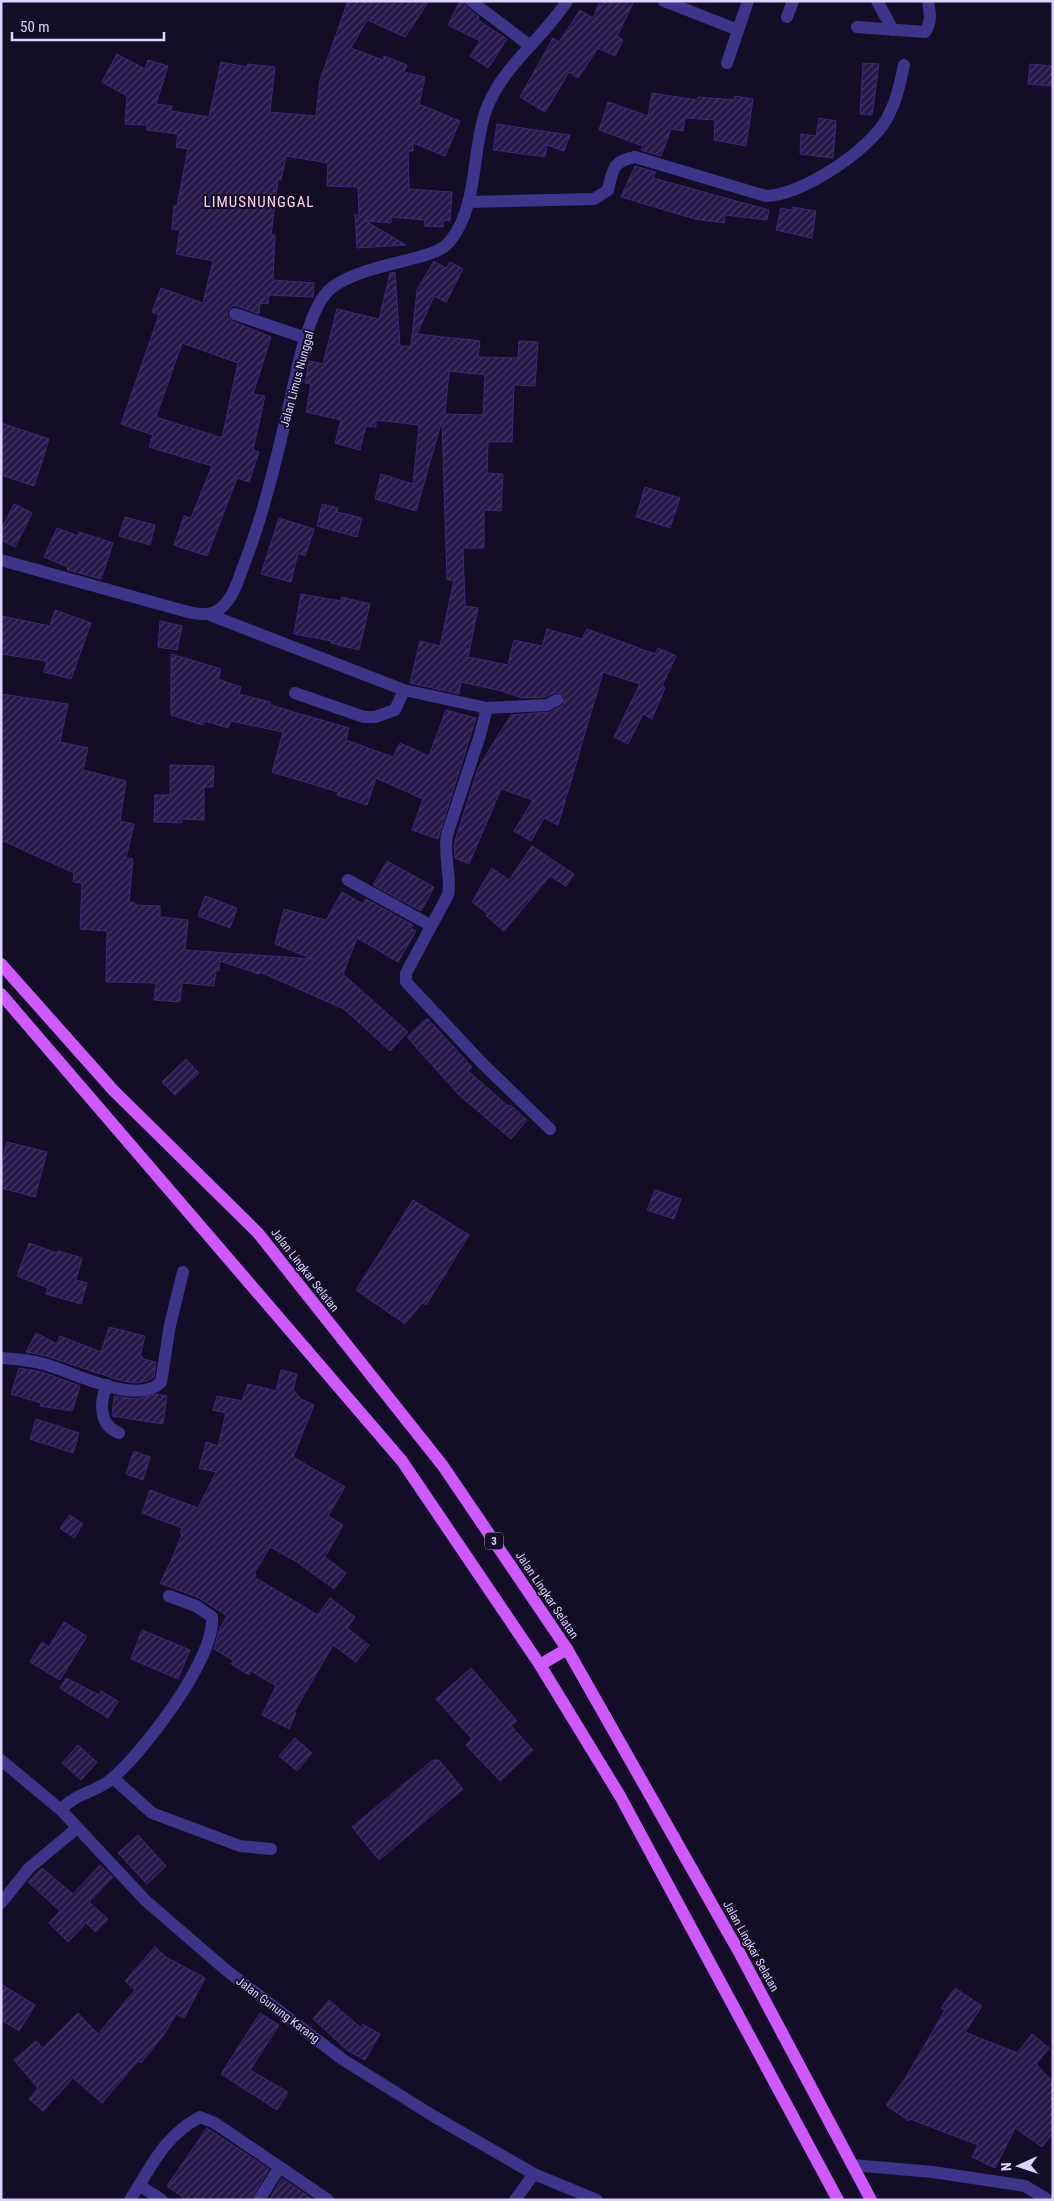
<svg xmlns="http://www.w3.org/2000/svg" width="1054" height="2201" font-family="'Roboto Condensed',sans-serif">
  <style>
    .building { fill: url(#building-hatch); stroke: #3e2877; fill-rule: evenodd }
    .lines { fill: none; stroke-linecap: round; stroke-linejoin: round }
    .street { stroke: #3e358a; stroke-width: 12 }
    .primary { stroke: #ce5aff; stroke-width: 12 }
    .labels { text-anchor: middle; stroke-width: 4; stroke-linejoin: round; paint-order: stroke }
    .shield { fill: #140d27; stroke: #a098be; stroke-width: 1 }
    .shield-label { font-size: 11px; font-weight: bold; fill: #dcd3ff }
    .street-label { font-size: 12px; fill: #dcd3ff; stroke: #140d27 }
    .quarter-label { font-size: 15px; letter-spacing: 1px; fill: #ffd5ed; stroke: #140d27 }
  </style>
  <defs>
    <pattern id="building-hatch" width="6" height="6" patternUnits="userSpaceOnUse" patternTransform="scale(1.25)"><rect width="6" height="6" fill="#261849"/><path d="M-1 1l2-2M0 6l6-6M5 7l2-2" fill="none" stroke="#453964"/></pattern>
  </defs>
  <rect width="100%" height="100%" fill="#140d27"/>
  <g class="building">
    <path d="M348,1H429L405,37L367,20L351,48L383,60L384,56L407,65L404,72L425,77L419,104L460,121L445,156L413,143V151H408L409,189L452,192L450,221L443,220V227L424,226L425,220L391,217V223L366,221L406,245L357,248L355,214L359,217L358,187L327,186L328,163L286,156L281,180H278L271,235H275L273,280L314,283L313,297L269,295L268,304L260,303L259,314L237,306H233L228,311L227,316L232,321L271,337L253,394L265,396L253,450L259,452L249,482L237,478L207,556L174,545L184,516L191,518L212,466L149,447L153,435L121,424L159,315L152,312L161,288L203,303L213,261L176,254L180,230L172,229L174,206H177L188,149L176,147L178,134L147,130V125L125,124L127,96L102,82L117,54L145,69L148,60L168,66L156,104L172,106L171,111L209,117L221,62L247,67L248,64L275,67L270,112L316,116L320,80ZM182,343L238,363L222,438L156,417Z"/>
    <polygon points="460,1 463,1 466,7 479,17 478,20 507,39 488,68 470,56 480,41 448,25"/>
    <polygon points="600,1 634,1 617,36 623,40 615,56 598,48 578,78 569,72 545,112 520,97 553,38 559,42 580,10 593,18"/>
    <polygon points="863,63 879,64 872,115 860,114"/>
    <polygon points="1030,64 1053,66 1053,86 1028,84"/>
    <polygon points="652,93 697,100 698,97 734,100 735,96 753,99 746,146 714,140 715,120 685,118 683,131 671,129 661,156 641,150 643,146 599,130 608,102 648,116"/>
    <polygon points="819,118 836,121 833,158 800,154 801,134 816,136"/>
    <polygon points="497,124 549,132 570,135 564,151 547,145 545,157 493,150"/>
    <polygon points="635,166 656,172 653,178 769,210 767,220 725,215 724,223 695,219 621,197"/>
    <polygon points="792,207 816,211 812,238 776,230 781,208 792,210"/>
    <path d="M434,261L446,268L450,262L463,269L446,302L434,296L417,334L480,341L478,357L518,358L519,341L538,342L535,386L514,385L512,442H488L487,473L503,474L501,511L484,510V548H463L465,606L478,608L468,657L508,665L514,640L542,646L547,629L582,639L587,629L655,654L658,648L676,656L662,686L665,688L652,719L643,714L628,744L614,737L640,684L603,672L558,825L544,818L531,841L514,831L533,800L501,789L469,864L455,858L454,844L478,768L511,715L550,712L563,705L564,697L557,692L545,697L522,698L502,691L461,682L459,694L410,683L420,641L440,646L454,580H447L442,420L416,511L375,499L381,474L413,484L419,425L376,420V427L366,426L360,450L335,443L341,420L306,412L311,384L305,383L309,361L323,364L337,309L379,319L390,273L395,272L400,346H411L417,290ZM449,371L485,375L483,415L445,414Z"/>
    <polygon points="1,423 49,439 34,486 1,475"/>
    <polygon points="645,487 680,498 670,528 636,517"/>
    <polygon points="14,504 32,513 15,547 1,540 1,530"/>
    <polygon points="322,504 338,508 337,512 362,518 357,537 317,526"/>
    <polygon points="125,517 155,525 150,545 119,536"/>
    <polygon points="279,518 314,529 305,556 298,553 291,582 261,574"/>
    <polygon points="57,528 78,536 79,532 113,543 101,579 67,570 68,567 44,557"/>
    <polygon points="301,594 341,601 342,597 370,604 359,650 331,643 332,641 294,634"/>
    <polygon points="55,610 91,623 71,679 44,672 47,661 1,654 1,616 50,626"/>
    <polygon points="160,621 182,626 177,650 158,647"/>
    <polygon points="171,654 221,669 218,679 241,687 239,694 270,702 270,705 349,728 346,740 393,757 400,743 429,756 446,710 476,718 438,839 412,830 423,799 376,778 367,805 337,795 338,792 272,772 283,732 231,721 228,728 205,721 203,725 171,715"/>
    <polygon points="1,694 68,704 60,742 88,748 83,770 126,781 120,821 134,824 126,858 133,859 129,902 135,903 135,905 160,906 160,917 188,920 185,950 313,959 275,944 284,909 326,920 342,892 363,904 366,899 413,925 411,928 416,931 398,962 357,938 343,974 408,1032 390,1051 344,1009 260,972 259,974 220,961 219,971 216,970 214,986 182,983 180,1002 154,1000 156,983 106,982 107,931 80,929 82,883 73,882 74,873 1,840"/>
    <polygon points="170,765 214,766 213,787 204,787 204,820 182,819 182,823 154,822 155,795 170,795"/>
    <polygon points="532,846 574,874 566,886 550,876 504,931 486,916 488,914 472,902 492,868 509,880"/>
    <polygon points="387,861 434,887 421,911 373,885"/>
    <polygon points="205,896 237,908 230,928 198,916"/>
    <polygon points="427,1018 472,1067 468,1071 508,1106 510,1105 527,1120 511,1139 459,1095 407,1037"/>
    <polygon points="186,1059 199,1073 175,1095 162,1082"/>
    <polygon points="7,1142 47,1152 35,1197 1,1188 1,1165"/>
    <polygon points="655,1190 681,1199 674,1219 647,1210"/>
    <polygon points="413,1200 469,1235 426,1305 422,1303 405,1324 356,1290"/>
    <polygon points="29,1243 57,1253 58,1251 82,1258 76,1280 87,1283 81,1304 46,1294 48,1288 17,1276"/>
    <polygon points="109,1327 145,1336 140,1356 143,1357 143,1359 156,1362 154,1377 147,1381 136,1383 122,1381 46,1356 26,1352 36,1333 57,1344 60,1336 101,1352"/>
    <polygon points="19,1368 42,1372 80,1386 72,1411 40,1406 41,1403 11,1394"/>
    <polygon points="281,1370 297,1374 293,1390 301,1399 314,1405 293,1457 345,1487 328,1516 343,1525 325,1557 346,1573 334,1589 297,1562 270,1547 254,1573 256,1574 254,1577 318,1615 330,1598 355,1617 347,1628 369,1645 356,1662 333,1645 294,1712 296,1713 289,1729 262,1715 276,1686 251,1671 249,1675 231,1664 234,1661 214,1649 219,1630 227,1616 199,1598 160,1583 172,1559 182,1534 180,1533 182,1528 142,1513 150,1490 198,1508 216,1472 199,1468 206,1442 218,1446 226,1413 213,1410 217,1396 242,1401 248,1384 276,1391"/>
    <polygon points="156,1394 167,1396 163,1424 112,1416 114,1396 137,1399"/>
    <polygon points="36,1419 79,1433 73,1453 30,1439"/>
    <polygon points="134,1451 150,1457 143,1480 126,1474"/>
    <polygon points="70,1515 83,1524 74,1538 60,1528"/>
    <polygon points="64,1622 87,1636 60,1680 30,1662 42,1642 49,1647"/>
    <polygon points="142,1630 190,1650 178,1679 131,1659"/>
    <polygon points="471,1668 517,1721 511,1726 533,1750 500,1781 466,1745 472,1739 436,1699"/>
    <polygon points="66,1678 99,1695 101,1691 118,1701 108,1718 60,1688"/>
    <polygon points="295,1738 312,1753 297,1771 279,1756"/>
    <polygon points="78,1745 97,1762 81,1780 62,1763"/>
    <polygon points="433,1760 439,1760 463,1789 379,1860 352,1827"/>
    <polygon points="138,1835 166,1866 147,1884 118,1853"/>
    <polygon points="100,1865 113,1877 89,1902 108,1919 96,1932 86,1923 68,1942 49,1923 60,1911 28,1882 42,1868 73,1894"/>
    <polygon points="155,1947 166,1957 205,1978 184,2018 176,2014 165,2033 141,2063 138,2061 102,2103 73,2078 43,2111 29,2099 38,2088 14,2060 36,2041 43,2048 78,2013 98,2034 135,1990 125,1981"/>
    <polygon points="1,1984 35,2005 19,2031 1,2020"/>
    <polygon points="955,1988 982,2006 965,2032 1017,2053 1032,2034 1049,2048 1036,2064 1053,2082 1053,2133 1042,2147 1015,2128 995,2168 972,2157 978,2145 910,2119 909,2121 886,2105 906,2077 945,2010 941,2008"/>
    <polygon points="329,2000 361,2028 363,2024 380,2034 365,2060 348,2051 313,2019"/>
    <polygon points="260,2013 279,2025 250,2070 288,2092 277,2110 221,2074"/>
    <polygon points="207,2128 269,2169 251,2200 186,2200 167,2186"/>
    <polygon points="282,2178 305,2194 313,2200 269,2200"/>
  </g>
  <g class="lines">
    <g class="street">
      <polyline points="471,1 529,45"/>
      <polyline points="664,1 738,30"/>
      <polyline points="877,1 893,30"/>
      <polyline points="787,17 793,1"/>
      <path d="M857,27L925,32C932,22 930,13 928,1"/>
      <polyline points="727,63 748,1"/>
      <path d="M468,202L594,199L608,190C613,170 612,161 635,157L766,196C802,195 868,151 886,120C896,103 900,84 904,65"/>
      <polyline points="235,314 306,338"/>
      <path d="M1,560L188,612C200,614 211,617 221,608C233,598 238,581 243,567C264,514 277,456 290,401C295,380 299,357 306,336C311,321 317,303 328,291C347,272 394,264 419,257C431,253 442,251 450,241C479,205 471,152 486,110C503,65 542,40 567,1"/>
      <path d="M210,615L404,690L487,708L480,735L447,835C443,857 452,877 448,895L406,973V982L483,1064L550,1129"/>
      <polyline points="295,693 364,717 375,717 395,710 404,690"/>
      <polyline points="487,708 547,705 557,700"/>
      <polyline points="348,880 430,925"/>
      <path d="M1,1358C15,1359 30,1360 44,1364C71,1371 137,1407 161,1382L170,1325L183,1272"/>
      <path d="M107,1385C99,1403 99,1425 119,1433"/>
      <polyline points="1,1760 61,1810 146,1901 226,1970 342,2059 435,2117 534,2174 597,2200"/>
      <polyline points="113,1778 152,1813 240,1846 271,1849"/>
      <path d="M61,1810C74,1794 93,1793 109,1781C141,1756 216,1658 212,1617L196,1606L169,1596"/>
      <polyline points="1,1903 29,1868 76,1829"/>
      <polyline points="852,2165 933,2172 1025,2186 1048,2200"/>
      <polyline points="139,2185 162,2200"/>
      <path d="M130,2200C152,2166 163,2137 200,2117L215,2123L328,2200"/>
      <polyline points="259,2200 279,2168"/>
      <polyline points="515,2200 534,2174"/>
    </g>
    <g class="primary">
      <polyline points="1,964 113,1090 258,1233 443,1466 567,1649 739,1952 871,2200"/>
      <polyline points="1,994 402,1461 540,1665 620,1796 838,2200"/>
      <polyline points="540,1665 567,1649"/>
    </g>
  </g>
  <g class="labels">
    <rect class="shield" x="485" y="1532.5" width="18" height="17" rx="4"/>
    <g class="shield-label">
      <text x="494" y="1545">3</text>
    </g>
    <g class="street-label">
      <text transform="translate(297 379) rotate(-75)" y="4">Jalan Limus Nunggal</text>
      <text transform="translate(305 1270) rotate(52)" y="4">Jalan Lingkar Selatan</text>
      <text transform="translate(547 1595) rotate(56)" y="4">Jalan Lingkar Selatan</text>
      <text transform="translate(751 1946) rotate(61)" y="4">Jalan Lingkar Selatan</text>
      <text transform="translate(278 2010) rotate(37)" y="4">Jalan Gunung Karang</text>
    </g>
    <g class="quarter-label">
      <text x="259" y="207">LIMUSNUNGGAL</text>
    </g>
  </g>
  <rect width="1054" height="2201" fill="none" stroke="#dcd3ff" stroke-width="5"/>
  <g transform="translate(1019 2166) rotate(267)" stroke="#140d27" stroke-width="4" paint-order="stroke">
  <path d="M0-4L9 19L0 12L-9 19Z" fill="#dcd3ff"/>
  <text y="-8" font-size="14" font-weight="bold" text-anchor="middle" fill="#dcd3ff">N</text>
  </g>
  <path d="M12 32v8h152v-8" fill="none" stroke="#dcd3ff" stroke-width="2.5"/>
  <text x="20" y="32" font-size="15" fill="#dcd3ff" stroke="#140d27" stroke-width="4" paint-order="stroke">50 m</text>
</svg>
